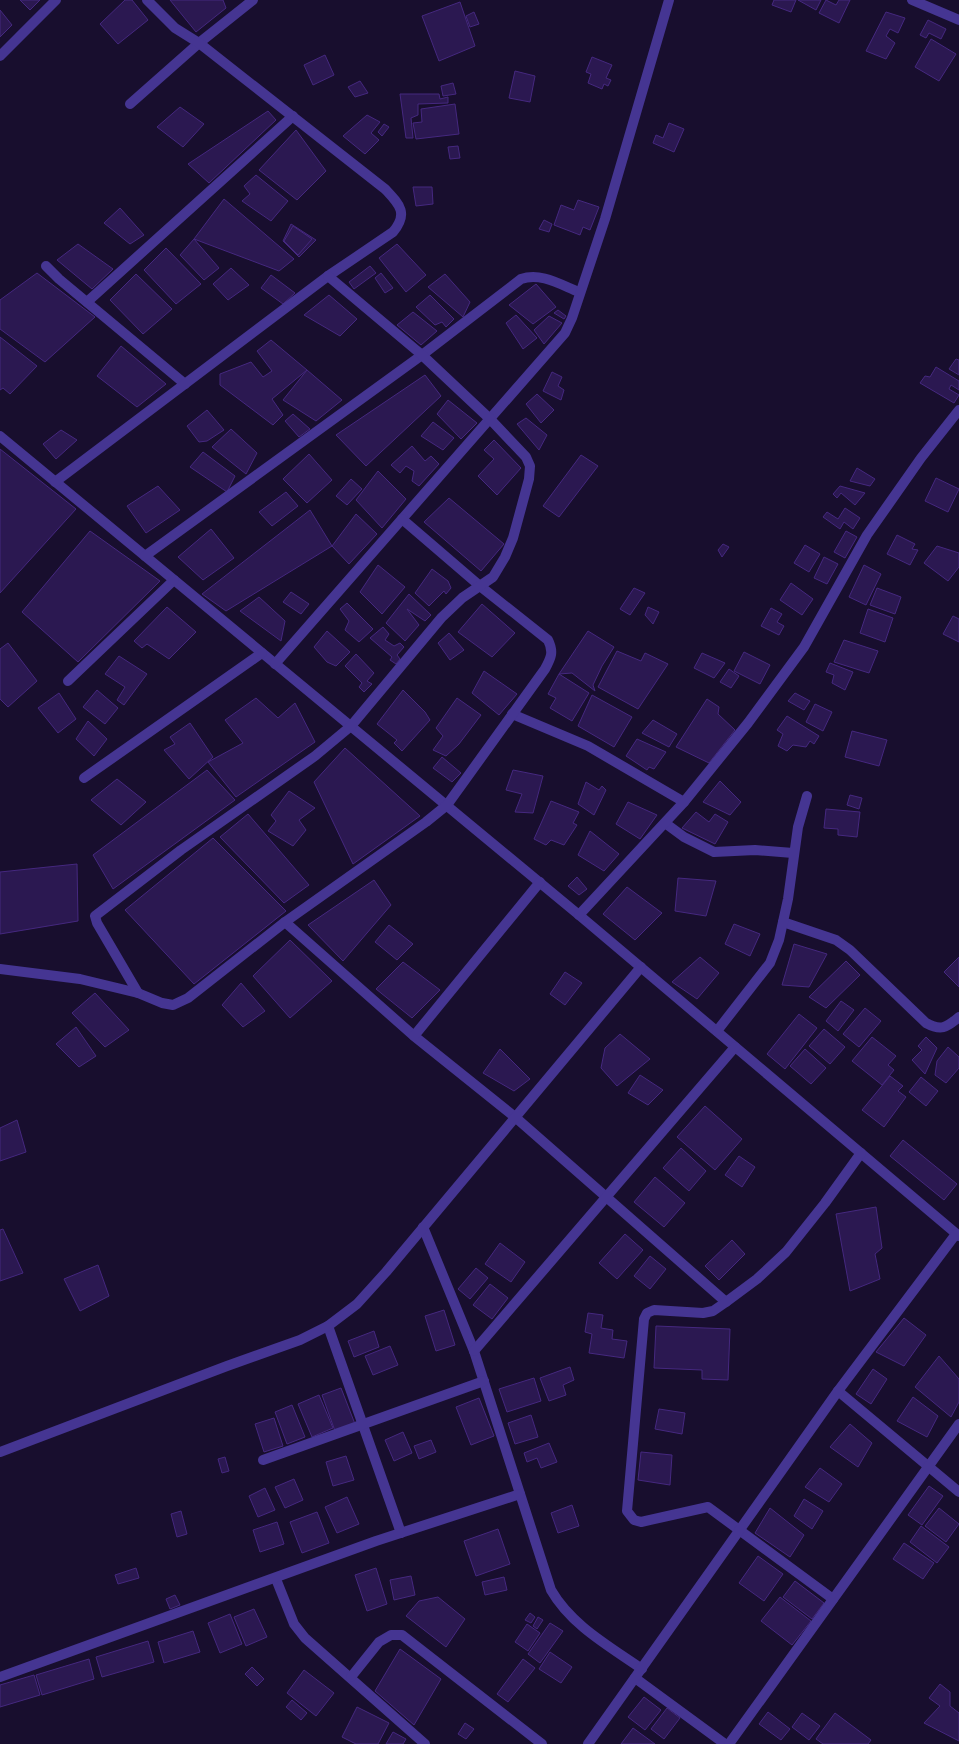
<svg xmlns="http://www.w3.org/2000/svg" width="959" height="1744" font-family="'Archivo Narrow',sans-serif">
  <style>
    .building { fill: #2b1851; stroke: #45287f }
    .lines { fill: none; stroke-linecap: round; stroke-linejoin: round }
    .minor { stroke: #453592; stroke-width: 10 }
  </style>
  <rect width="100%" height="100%" fill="#180e2e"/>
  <g class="building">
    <polygon points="20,0 40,0 30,10"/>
    <polygon points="125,0 132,0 148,20 118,44 100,24"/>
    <polygon points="170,0 223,0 226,8 196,32"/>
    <polygon points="774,0 796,0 791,12 772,5"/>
    <polygon points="798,0 821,0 816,10"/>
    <polygon points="826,0 836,5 839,0 850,0 839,23 819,13"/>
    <polygon points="460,2 475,46 439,61 422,16"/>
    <polygon points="0,10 12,25 0,37"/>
    <polygon points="474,12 479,24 470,27 466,16"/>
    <polygon points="886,12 905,18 898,33 890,29 886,36 895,43 886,59 866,51"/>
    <polygon points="928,20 946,29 941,39 929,33 926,38 920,35"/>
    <polygon points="931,39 956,54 939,81 915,67"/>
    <polygon points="325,55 334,75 313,85 304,65"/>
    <polygon points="592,57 612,65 606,78 611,80 608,86 604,84 602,89 588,83 591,74 586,72"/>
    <polygon points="515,71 535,76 530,102 509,98"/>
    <polygon points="360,81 368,93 355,97 348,87"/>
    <polygon points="453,83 456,94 443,96 441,86"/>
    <polygon points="400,94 439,94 440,99 448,97 448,103 418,104 418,115 411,118 413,138 406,138"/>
    <polygon points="455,104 459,134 416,139 413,123 422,122 421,109"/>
    <polygon points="180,107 204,124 183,147 157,127"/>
    <polygon points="268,111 276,120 209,183 188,164"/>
    <polygon points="367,115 380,122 371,133 379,140 365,154 343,136"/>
    <polygon points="669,123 684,129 674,152 653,143 656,135 663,138"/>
    <polygon points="384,124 389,127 382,136 378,132"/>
    <polygon points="296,130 326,171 297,200 259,170"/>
    <polygon points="458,146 460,158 450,159 448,147"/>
    <polygon points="256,175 288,201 271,221 242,201 250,194 244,186"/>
    <polygon points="413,187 432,187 433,204 416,206"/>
    <polygon points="224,199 294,259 279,271 194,239"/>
    <polygon points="578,200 599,207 590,230 583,227 580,235 554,225 561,205 574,210"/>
    <polygon points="120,208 144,235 130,244 104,223"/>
    <polygon points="544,220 552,224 549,232 539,229"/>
    <polygon points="291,224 316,240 299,257 283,241"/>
    <polygon points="293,226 312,239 298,255 284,241"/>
    <polygon points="194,239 219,268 204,280 180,255"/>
    <polygon points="78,244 113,269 92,289 57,260"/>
    <polygon points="397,244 426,275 406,292 379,258"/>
    <polygon points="166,248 201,284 176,304 144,270"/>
    <polygon points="370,266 376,273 354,289 349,282"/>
    <polygon points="231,268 249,285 228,300 213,284"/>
    <polygon points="37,273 95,317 45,362 0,329 0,300"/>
    <polygon points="381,273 393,288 385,293 375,278"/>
    <polygon points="136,274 172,309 143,334 110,300"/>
    <polygon points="445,274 470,302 463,317 428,287"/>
    <polygon points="271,275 295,293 283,304 261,288"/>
    <polygon points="536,284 556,307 533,324 509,305"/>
    <polygon points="329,295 357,319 340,336 304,315"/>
    <polygon points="430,295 454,319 446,327 442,322 435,325 416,307"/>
    <polygon points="558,310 566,316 564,319 554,313"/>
    <polygon points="413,312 437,331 421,345 397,325"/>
    <polygon points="516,315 537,338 523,349 506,323"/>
    <polygon points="549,316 562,323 544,344 534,330"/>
    <polygon points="0,337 37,366 10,394 3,388 0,390"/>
    <polygon points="271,340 307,370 272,399 283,415 273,425 220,385 220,374 251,362 263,377 272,371 257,351"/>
    <polygon points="121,346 166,384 137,407 97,376"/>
    <polygon points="956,359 959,360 959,375 949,369"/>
    <polygon points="936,367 959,381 959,390 951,385 949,389 959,395 954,403 920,383 925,376 930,377"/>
    <polygon points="307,370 342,400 316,421 283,400"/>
    <polygon points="552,372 562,377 558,386 564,390 561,400 543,391"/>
    <polygon points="425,375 441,396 366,466 336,435"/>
    <polygon points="537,394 554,410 541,423 526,404"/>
    <polygon points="448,400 477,423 461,439 437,414"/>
    <polygon points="207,410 224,430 207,441 199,442 187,426"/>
    <polygon points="293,414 310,429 299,437 285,421"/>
    <polygon points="526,418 547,435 539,450 517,424"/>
    <polygon points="433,422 454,438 443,450 421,436"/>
    <polygon points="231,429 257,453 246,474 212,447"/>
    <polygon points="61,430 77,440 56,459 43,444"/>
    <polygon points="494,440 521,468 497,495 478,476 494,459 484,450"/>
    <polygon points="412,446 425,461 431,456 439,464 419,486 412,481 414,471 406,466 400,473 391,465"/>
    <polygon points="0,449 76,509 0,593"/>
    <polygon points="203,452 235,476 227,492 190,467"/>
    <polygon points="309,454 332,480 307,503 283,479"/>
    <polygon points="581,455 598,466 559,517 543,506"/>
    <polygon points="857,468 875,479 870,486 850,481"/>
    <polygon points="378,471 406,499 382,528 356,500"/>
    <polygon points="936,478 959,489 948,512 925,501"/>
    <polygon points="351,479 362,489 347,505 336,496"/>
    <polygon points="158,486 180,510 146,533 127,506"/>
    <polygon points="840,486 865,493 855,505 841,493 837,498 833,494"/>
    <polygon points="286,492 298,506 272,526 259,512"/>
    <polygon points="449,498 504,544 481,571 424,522"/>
    <polygon points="845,508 860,518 853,529 844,522 840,529 823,517 827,512 838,519"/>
    <polygon points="310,510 332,546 226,611 202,594"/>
    <polygon points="356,514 377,534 349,564 332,546"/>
    <polygon points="211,529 234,558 203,580 178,557"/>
    <polygon points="90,531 160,581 78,662 22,612"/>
    <polygon points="846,531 857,537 845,558 834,552"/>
    <polygon points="897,535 915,544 912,549 918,550 910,565 887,554"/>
    <polygon points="723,544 729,547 722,557 718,550"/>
    <polygon points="805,545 820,554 809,572 794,563"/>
    <polygon points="937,546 959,553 959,567 948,581 924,563"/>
    <polygon points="824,557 838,564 827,584 814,578"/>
    <polygon points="378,565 405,587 382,614 360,592"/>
    <polygon points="864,565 881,574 866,605 849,597"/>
    <polygon points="432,569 448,581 451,588 446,594 444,591 429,606 415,593"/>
    <polygon points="791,583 813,599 802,615 780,600"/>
    <polygon points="634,588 645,593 630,615 620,609"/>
    <polygon points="877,588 901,597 895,614 870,605"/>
    <polygon points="291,592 309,604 301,614 283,602"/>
    <polygon points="409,594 431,615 425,621 407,609 419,625 405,641 386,623"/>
    <polygon points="259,597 285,621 281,641 240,611"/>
    <polygon points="347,603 373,629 359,642 345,630 349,621 340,609"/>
    <polygon points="482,604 515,633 492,657 458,632"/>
    <polygon points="167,607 196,632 169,659 147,644 142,648 134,641"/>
    <polygon points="648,607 659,612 653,624 645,615"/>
    <polygon points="771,608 782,614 777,622 784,626 779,635 761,626"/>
    <polygon points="868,609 893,618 885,642 860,633"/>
    <polygon points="953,616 959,619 959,642 943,634"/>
    <polygon points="383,627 389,634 385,640 394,646 400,643 404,647 397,655 400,659 396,664 390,660 392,657 370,638"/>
    <polygon points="327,631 350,652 336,666 327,662 314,647"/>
    <polygon points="588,631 614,647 602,666 593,685 595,691 572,673 559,674"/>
    <polygon points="449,633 464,650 450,660 438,643"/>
    <polygon points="844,640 878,651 869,673 834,662"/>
    <polygon points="8,643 37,681 8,707 0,699 0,649"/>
    <polygon points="617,651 641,661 645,653 668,664 638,709 598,687"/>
    <polygon points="744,652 770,665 760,684 734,671"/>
    <polygon points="702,653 725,663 714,678 694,668"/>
    <polygon points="356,654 374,673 367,681 372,684 364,692 359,687 362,683 345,666"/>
    <polygon points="119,656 147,674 124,705 117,700 125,687 105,674"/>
    <polygon points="830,663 853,672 845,690 832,683 834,675 826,672"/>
    <polygon points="729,669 739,676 731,688 720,682"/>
    <polygon points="484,671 517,694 499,715 472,693"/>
    <polygon points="559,674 589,693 572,721 550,708 556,698 548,694"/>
    <polygon points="97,690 118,708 105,724 83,707"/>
    <polygon points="403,690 425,712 430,720 402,751 394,743 397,740 377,724"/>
    <polygon points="59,693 76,719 58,733 38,708"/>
    <polygon points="795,693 810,701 804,710 788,701"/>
    <polygon points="592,695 632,717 614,747 578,726"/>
    <polygon points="256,698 278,718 295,703 315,742 236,797 208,762 243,743 225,720"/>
    <polygon points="457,698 481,715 459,744 446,756 433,750 443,736 436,728"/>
    <polygon points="707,699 719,707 718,714 735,730 709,763 676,747"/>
    <polygon points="815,704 832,712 823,731 806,722"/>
    <polygon points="787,716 819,736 814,744 810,741 806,747 793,745 787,751 778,746 783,734 777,730"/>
    <polygon points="653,720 677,734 669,747 642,733"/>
    <polygon points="88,721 107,739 94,756 76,739"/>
    <polygon points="190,723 213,757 189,779 164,750 175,744 170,737"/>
    <polygon points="852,731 887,740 879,766 845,757"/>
    <polygon points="637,739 666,752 654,769 649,767 647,770 626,756"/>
    <polygon points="345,748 420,816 353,864 314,782"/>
    <polygon points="442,757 461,773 452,782 433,768"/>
    <polygon points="207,770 235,800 113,889 93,855"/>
    <polygon points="513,770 543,776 533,813 515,812 522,794 506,790"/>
    <polygon points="117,779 146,802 121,825 91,800"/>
    <polygon points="720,781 741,802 730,815 703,802"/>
    <polygon points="586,782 599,790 602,786 606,790 594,815 578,804"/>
    <polygon points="289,791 315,808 299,820 306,830 293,846 268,831 276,821 271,815"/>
    <polygon points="850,795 862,798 859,809 847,805"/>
    <polygon points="551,801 579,812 573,823 577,825 564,845 551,840 546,845 534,839"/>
    <polygon points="628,802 657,815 640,839 616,824"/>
    <polygon points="826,809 860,812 857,837 838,835 838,829 824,828"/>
    <polygon points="696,812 709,822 715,814 728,822 715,844 682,828"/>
    <polygon points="248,814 309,885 284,903 220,837"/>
    <polygon points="590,831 619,854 604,871 578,855"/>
    <polygon points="213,838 286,911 194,984 125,910"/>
    <polygon points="77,864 78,921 0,934 0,872"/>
    <polygon points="577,877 587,889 579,895 568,886"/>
    <polygon points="678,878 716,881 706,916 675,911"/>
    <polygon points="374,880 391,905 343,961 308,925"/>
    <polygon points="627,887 662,913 635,940 603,914"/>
    <polygon points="734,924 760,934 750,956 725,944"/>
    <polygon points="389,925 413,944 397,960 375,942"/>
    <polygon points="290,940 332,981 290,1018 253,976"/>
    <polygon points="794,944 827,954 809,987 782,985"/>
    <polygon points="700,957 719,973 697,999 672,982"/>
    <polygon points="959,957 959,987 944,972"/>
    <polygon points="846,961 860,975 826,1008 809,997"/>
    <polygon points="403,962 440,990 412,1018 376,989"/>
    <polygon points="565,972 582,983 565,1005 550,994"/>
    <polygon points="241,983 265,1011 243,1027 222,1005"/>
    <polygon points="95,993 129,1030 105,1047 72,1013"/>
    <polygon points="841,1001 854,1010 838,1031 826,1021"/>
    <polygon points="865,1008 881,1021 859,1047 843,1034"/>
    <polygon points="799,1014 817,1028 785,1069 767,1054"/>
    <polygon points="76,1027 96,1056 79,1067 56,1044"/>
    <polygon points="824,1029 845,1047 830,1064 809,1046"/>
    <polygon points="620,1034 650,1059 617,1086 601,1068 605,1048"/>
    <polygon points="872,1037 896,1056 888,1065 894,1070 882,1085 852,1061"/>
    <polygon points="926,1037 937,1048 925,1074 912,1060 922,1050 918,1046"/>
    <polygon points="948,1047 959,1057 959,1068 946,1083 935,1075 937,1061"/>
    <polygon points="500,1049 530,1079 514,1091 483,1073"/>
    <polygon points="805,1049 826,1068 811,1084 790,1066"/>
    <polygon points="640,1075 663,1090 648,1105 628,1093"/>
    <polygon points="890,1076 903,1086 898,1091 906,1097 884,1127 862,1110"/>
    <polygon points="921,1077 938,1091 926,1106 909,1092"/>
    <polygon points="705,1106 742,1139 715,1170 677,1137"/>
    <polygon points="17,1120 26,1152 0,1161 0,1128"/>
    <polygon points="903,1140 957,1184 944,1200 890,1156"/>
    <polygon points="681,1148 706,1171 689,1191 663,1168"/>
    <polygon points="739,1156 755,1167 742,1187 725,1175"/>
    <polygon points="655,1177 685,1203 664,1227 634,1202"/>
    <polygon points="876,1207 882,1248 875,1254 880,1279 850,1291 836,1214"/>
    <polygon points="3,1229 23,1273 0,1281 0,1230"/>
    <polygon points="625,1234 643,1250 617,1279 599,1263"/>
    <polygon points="732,1240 745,1254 719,1280 705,1266"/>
    <polygon points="500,1243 525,1262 511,1282 485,1264"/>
    <polygon points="650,1256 666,1269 650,1289 634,1276"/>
    <polygon points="98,1265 109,1296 80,1311 64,1279"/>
    <polygon points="476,1268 488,1278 470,1299 458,1289"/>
    <polygon points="490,1284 508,1298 492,1319 473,1305"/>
    <polygon points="444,1310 455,1345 436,1351 425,1316"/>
    <polygon points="588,1313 603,1315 601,1328 613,1330 612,1339 627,1341 624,1358 589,1353 592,1334 585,1332"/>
    <polygon points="904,1318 926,1335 904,1366 876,1352"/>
    <polygon points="656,1326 730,1329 728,1380 702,1379 702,1370 654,1368"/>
    <polygon points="374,1331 379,1347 354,1357 348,1341"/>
    <polygon points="390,1346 398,1365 373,1375 365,1356"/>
    <polygon points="939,1356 959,1379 959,1402 951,1417 915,1387"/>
    <polygon points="570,1367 574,1380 563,1385 566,1395 549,1401 540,1378"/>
    <polygon points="873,1369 887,1379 871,1404 856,1394"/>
    <polygon points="534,1378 541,1401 507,1412 499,1389"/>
    <polygon points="341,1388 355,1424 335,1431 322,1395"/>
    <polygon points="319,1395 333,1428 312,1437 298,1404"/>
    <polygon points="913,1397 938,1416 927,1437 897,1421"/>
    <polygon points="479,1398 494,1436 471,1445 456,1407"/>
    <polygon points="292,1405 305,1437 287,1444 275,1412"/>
    <polygon points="659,1409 685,1413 682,1434 655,1429"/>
    <polygon points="531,1415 538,1437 515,1444 508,1423"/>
    <polygon points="274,1418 283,1446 264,1452 255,1424"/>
    <polygon points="850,1424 872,1443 858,1467 830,1447"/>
    <polygon points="403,1432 412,1453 394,1461 385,1440"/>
    <polygon points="431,1440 436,1452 419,1459 414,1446"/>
    <polygon points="549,1443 557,1462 541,1468 537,1458 527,1462 524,1453"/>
    <polygon points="641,1452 672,1455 670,1485 638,1480"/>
    <polygon points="346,1456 354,1480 333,1486 326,1462"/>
    <polygon points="225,1457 229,1471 222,1473 218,1459"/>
    <polygon points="820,1468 842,1484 829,1502 805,1487"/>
    <polygon points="294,1479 303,1500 285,1508 275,1487"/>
    <polygon points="929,1486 943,1496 922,1525 908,1515"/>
    <polygon points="265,1488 275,1510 258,1517 249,1496"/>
    <polygon points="347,1497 359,1524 337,1533 325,1507"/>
    <polygon points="804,1499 823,1511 812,1529 794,1516"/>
    <polygon points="572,1505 579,1526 558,1533 551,1513"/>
    <polygon points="770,1508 804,1535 790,1557 755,1533"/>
    <polygon points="939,1508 959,1524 946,1542 925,1526"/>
    <polygon points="181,1511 187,1534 177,1537 171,1514"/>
    <polygon points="317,1512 329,1543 302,1553 290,1522"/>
    <polygon points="277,1522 284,1544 260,1552 253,1530"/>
    <polygon points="921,1526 949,1547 937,1563 910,1542"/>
    <polygon points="498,1529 510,1564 476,1576 464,1541"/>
    <polygon points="904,1543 934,1563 923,1579 893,1559"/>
    <polygon points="758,1556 783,1574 764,1601 739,1583"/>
    <polygon points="136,1568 139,1578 118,1584 115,1575"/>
    <polygon points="376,1568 387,1604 367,1611 355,1575"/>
    <polygon points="411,1576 415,1595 394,1600 390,1580"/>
    <polygon points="504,1577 507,1590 485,1595 482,1582"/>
    <polygon points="795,1581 824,1603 812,1619 783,1597"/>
    <polygon points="175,1595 180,1605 170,1609 166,1599"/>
    <polygon points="438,1597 465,1619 446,1647 406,1616 419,1601"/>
    <polygon points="780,1597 811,1621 792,1645 761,1621"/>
    <polygon points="254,1609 267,1637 246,1646 234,1617"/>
    <polygon points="530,1613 535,1617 531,1623 525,1620"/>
    <polygon points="230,1614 242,1644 220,1653 208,1623"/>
    <polygon points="538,1617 543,1620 537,1629 533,1626"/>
    <polygon points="550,1623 563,1631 540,1663 528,1654"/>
    <polygon points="527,1624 540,1633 528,1651 515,1642"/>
    <polygon points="193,1631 200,1652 164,1663 158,1642"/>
    <polygon points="148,1641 154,1662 102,1677 96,1657"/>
    <polygon points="400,1649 441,1679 414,1725 375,1691"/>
    <polygon points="550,1652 572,1667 561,1683 539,1669"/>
    <polygon points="89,1659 94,1679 42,1695 36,1675"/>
    <polygon points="523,1659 535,1668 508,1702 497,1694"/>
    <polygon points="252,1667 264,1679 257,1686 245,1674"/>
    <polygon points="304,1670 334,1693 316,1716 287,1693"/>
    <polygon points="34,1675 40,1695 0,1707 0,1685"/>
    <polygon points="940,1684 950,1692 950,1706 959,1713 959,1741 924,1723 940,1706 929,1698"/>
    <polygon points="644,1697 661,1710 645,1730 628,1717"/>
    <polygon points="292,1700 307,1713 301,1720 286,1707"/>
    <polygon points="357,1707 389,1723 378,1744 356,1744 342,1737"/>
    <polygon points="667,1708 680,1718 664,1739 651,1729"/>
    <polygon points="768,1712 790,1729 781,1740 759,1724"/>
    <polygon points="802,1713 820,1726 809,1740 792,1727"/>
    <polygon points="835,1713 871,1740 868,1744 823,1744 816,1739"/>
    <polygon points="465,1723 474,1729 466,1739 458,1734"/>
    <polygon points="633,1728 655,1744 621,1744"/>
    <polygon points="393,1732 406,1739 403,1744 386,1744"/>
  </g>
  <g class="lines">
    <g class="minor">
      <polyline points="912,0 959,20"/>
      <polyline points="0,56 56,0"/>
      <polyline points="130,104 199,43 253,0"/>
      <polyline points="46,266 59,279 185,384"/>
      <polyline points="87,302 293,116"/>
      <polyline points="0,436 579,915 959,1236"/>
      <path d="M55,482L328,276L393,232C409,213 399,204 385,189L199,43L175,28L147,0"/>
      <path d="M145,556L422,355L521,279C541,272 561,285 579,292"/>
      <polyline points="275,664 565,333 572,318 605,219 669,0"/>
      <polyline points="68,681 174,580"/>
      <polyline points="512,714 588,746 684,802"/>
      <polyline points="84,778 262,653"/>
      <polyline points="665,823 684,837 714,852 755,850 793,853"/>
      <polyline points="579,915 684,802 748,723 804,647 867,535 921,458 959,410"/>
      <polyline points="285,922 414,1036 515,1117 726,1302"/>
      <path d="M783,922L836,940L850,950L926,1023C941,1031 946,1028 959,1017"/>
      <path d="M0,969L80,979L138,993L162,1003L173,1005L188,998L285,922L426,822L447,805L545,669C551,658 554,652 548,640L480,586L402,519"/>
      <polyline points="138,993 97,923 95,916 181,850 315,756 351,726 442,617 462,598 493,577 505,557 513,538 529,479 530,466 526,457 490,419 422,355 328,276"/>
      <polyline points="717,1031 770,963 779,940 788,899 798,827 807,796"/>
      <polyline points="414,1036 540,882"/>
      <path d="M423,1227L474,1351L551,1590C571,1625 609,1646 642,1669"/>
      <polyline points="328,1326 401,1533"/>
      <polyline points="474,1351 735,1047"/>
      <polyline points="838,1391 959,1492"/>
      <polyline points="0,1452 227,1366 300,1340 328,1326 357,1304 386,1272 641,967"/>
      <polyline points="263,1460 484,1381"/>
      <polyline points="276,1579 294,1624 305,1638 425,1744"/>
      <polyline points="833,1599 708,1507 641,1522 634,1520 627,1511 644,1319 647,1313 654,1310 703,1313 713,1311 726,1302 757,1279 786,1252 825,1203 861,1153"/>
      <polyline points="0,1677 376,1541 520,1494"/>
      <polyline points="351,1677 379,1642 391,1635 402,1635 542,1744"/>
      <polyline points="635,1678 725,1744"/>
      <polyline points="588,1744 838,1391 956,1234"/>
      <polyline points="729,1744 959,1424"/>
    </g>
  </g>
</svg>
